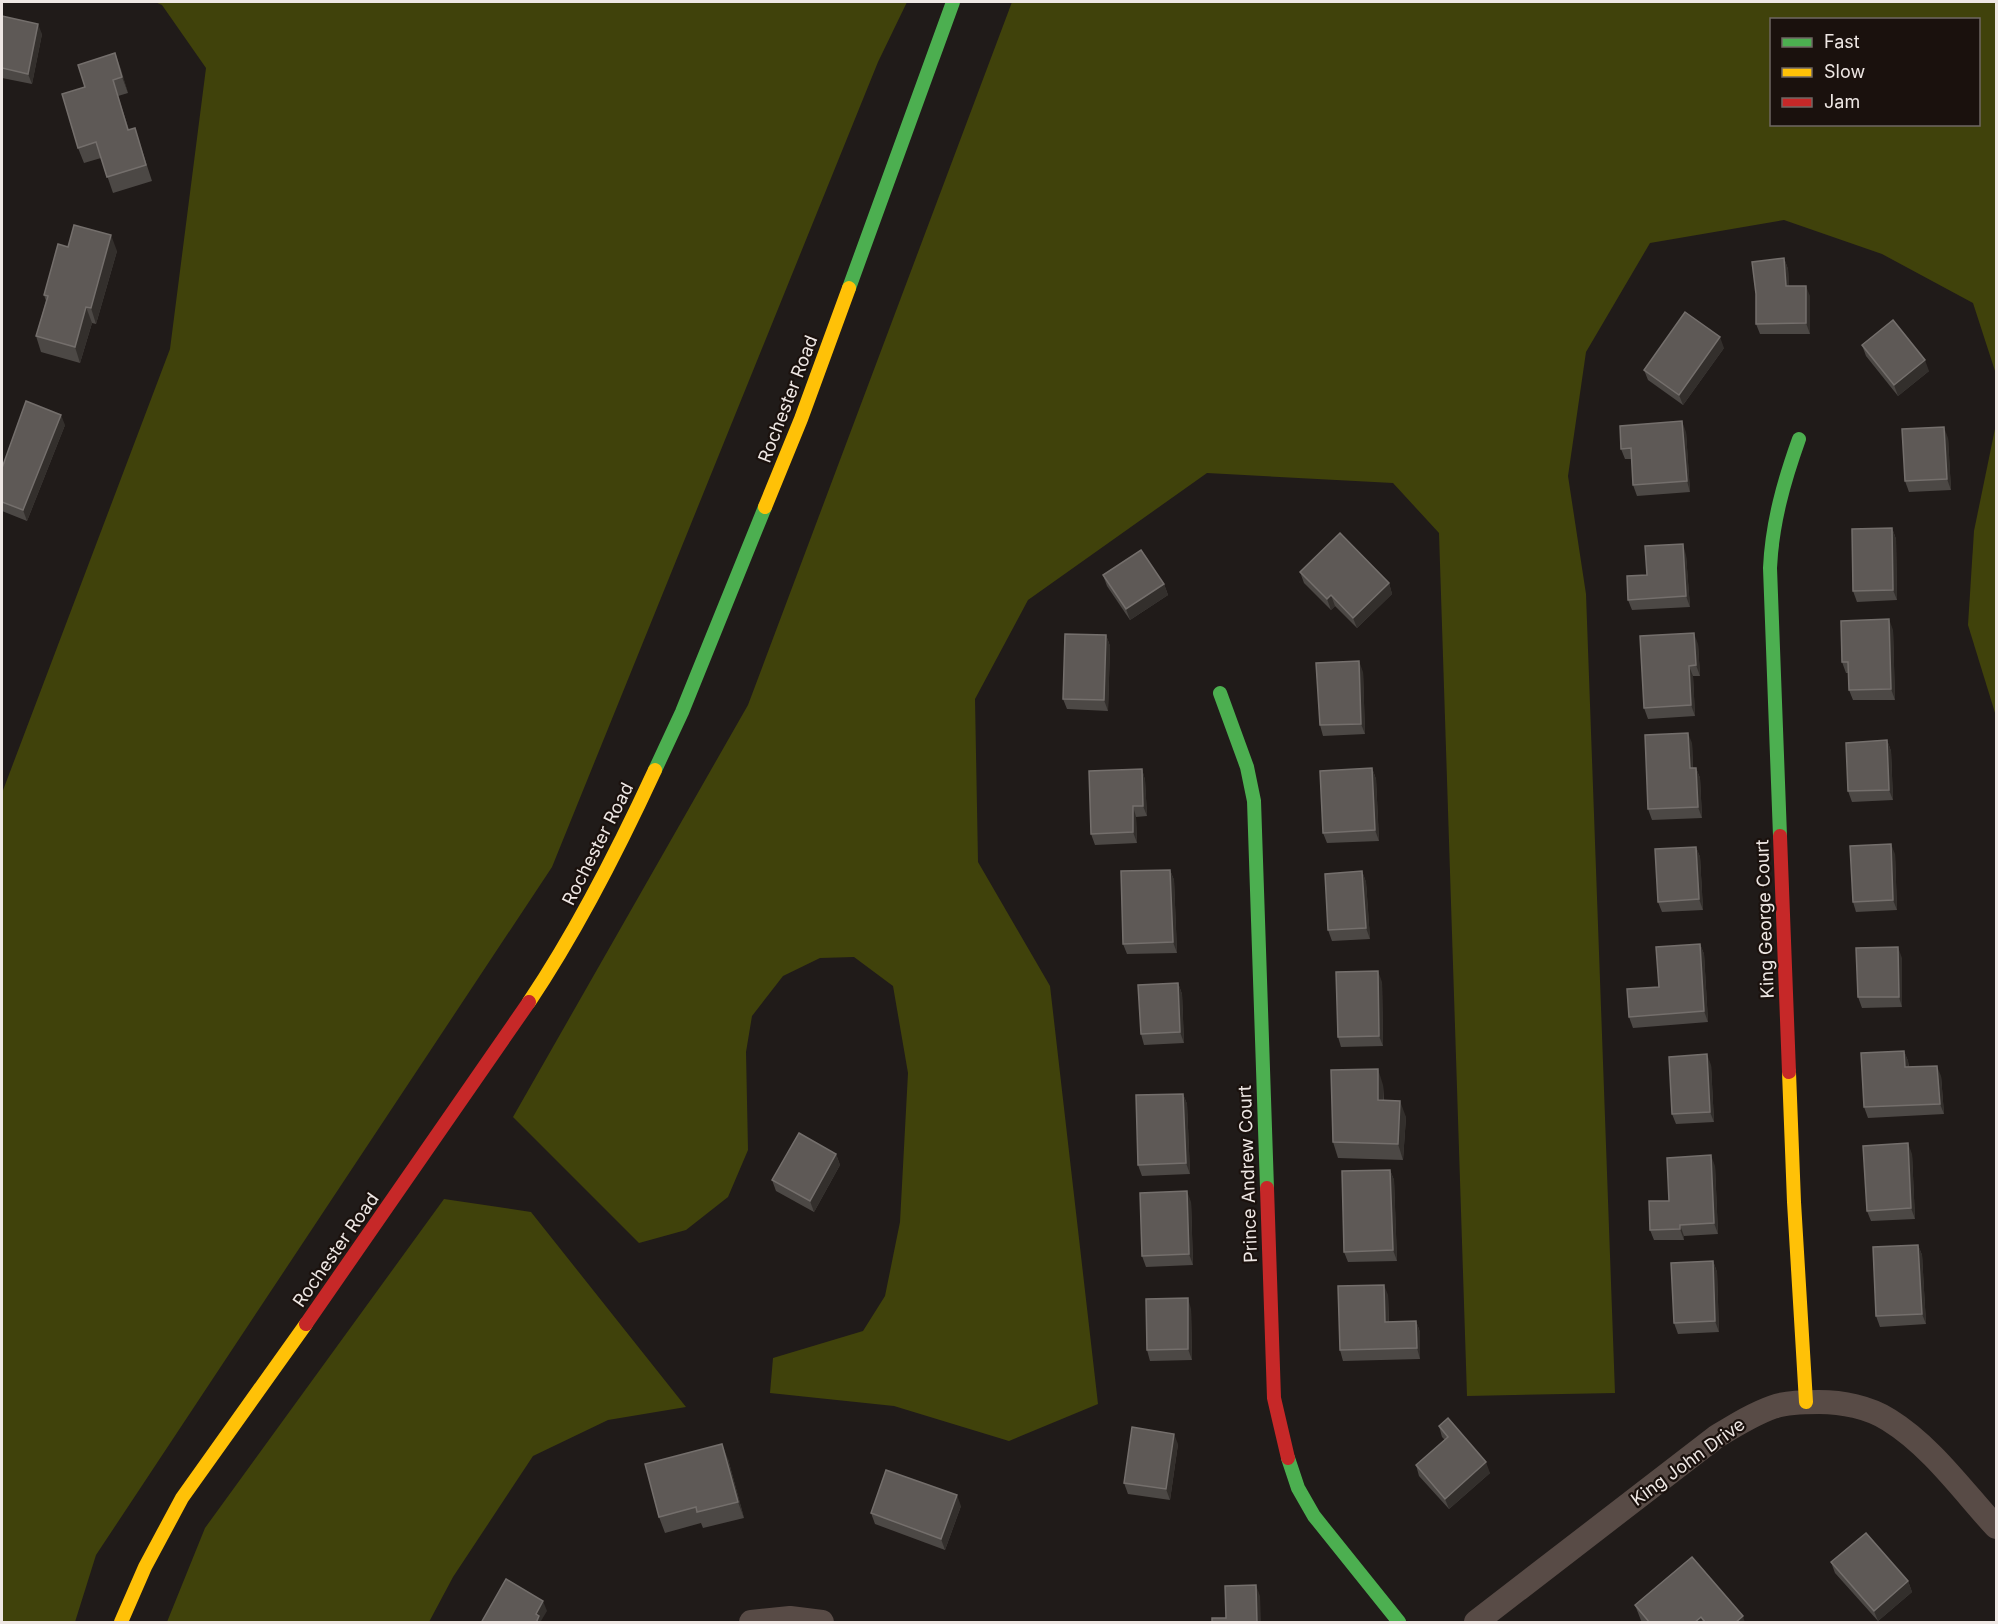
<svg xmlns="http://www.w3.org/2000/svg" width="1998" height="1624" font-family="Inter,sans-serif">
  <style>
    .forest { fill: #40420b; fill-rule: evenodd }
    .lines { fill: none; stroke-linecap: round; stroke-linejoin: round }
    .street { stroke: #584b46; stroke-width: 24 }
    .fast { stroke: #4caf50; stroke-width: 14 }
    .slow { stroke: #ffc107; stroke-width: 14 }
    .jam { stroke: #c62828; stroke-width: 14 }
    .wall { fill: #4c4845 }
    .shaded-wall { fill: #332f2c }
    .building { fill: #5e5956; stroke: #746f6c; stroke-width: 1.5 }
    .labels { text-anchor: middle; stroke-width: 4.5; stroke-linejoin: round; paint-order: stroke }
    .street-label { font-size: 18px; fill: #eee7e4; stroke: #1a110d }
  </style>
  <rect width="100%" height="100%" fill="#201b19"/>
  <g class="forest">
    <polygon points="155,2 907,2 878,62 552,867 96,1555 75,1622 2,1622 2,793 170,349 206,68 162,5"/>
    <path d="M1012,2H1996V374L1973,303L1882,254L1784,220L1650,243L1586,352L1568,476L1586,594L1615,1393L1467,1396L1439,533L1393,483L1207,473L1028,600L975,699L978,862L1050,986L1098,1404L1009,1441L894,1406L770,1393L773,1358L863,1331L885,1296L900,1222L908,1073L893,986L854,957L820,958L783,976L752,1016L746,1052L748,1150L728,1197L686,1230L639,1243L513,1117L748,705ZM1772,20H1978V124H1772Z"/>
    <polygon points="1996,424 1996,716 1968,625 1974,531"/>
    <polygon points="444,1199 531,1212 686,1407 608,1420 533,1456 453,1577 429,1622 167,1622 205,1528"/>
  </g>
  <g class="lines">
    <g class="street">
      <polyline points="751,1622 790,1618 822,1622"/>
      <path d="M1476,1622L1716,1437C1734,1426 1753,1414 1773,1407C1787,1402 1804,1402 1819,1402C1842,1402 1869,1407 1889,1420C1931,1446 1963,1491 1996,1527"/>
    </g>
    <g class="fast">
      <polyline points="849,288 953,2"/>
      <polyline points="1220,693 1247,767 1254,801 1267,1188"/>
      <polyline points="655,770 682,712 765,507"/>
      <path d="M1780,836L1770,568C1772,523 1784,481 1799,439"/>
      <polyline points="1288,1458 1298,1488 1314,1516 1399,1622"/>
    </g>
    <g class="slow">
      <polyline points="765,507 801,419 849,288"/>
      <path d="M529,1002C578,929 618,850 655,770"/>
      <polyline points="1789,1072 1794,1202 1806,1402"/>
      <polyline points="121,1622 145,1567 182,1498 306,1324"/>
    </g>
    <g class="jam">
      <polyline points="1780,836 1789,1072"/>
      <polyline points="1267,1188 1274,1398 1288,1458"/>
      <polyline points="306,1324 529,1002"/>
    </g>
  </g>
  <g class="wall">
    <polygon points="2,16 42,34 32,84 2,78"/>
    <polygon points="115,53 128,93 118,96 129,130 140,144 152,181 113,193 101,158 84,163 78,148 85,87"/>
    <polygon points="68,247 117,251 96,324 92,323 80,363 41,352 36,336 46,301 44,295"/>
    <polygon points="1784,258 1788,269 1789,286 1810,296 1810,334 1760,334 1756,324"/>
    <polygon points="1862,345 1929,371 1898,396 1866,356"/>
    <polygon points="1724,348 1683,405 1648,380 1644,370"/>
    <polygon points="65,425 27,521 2,511 2,468"/>
    <polygon points="1686,432 1690,492 1637,496 1633,485 1632,459 1625,459 1621,449"/>
    <polygon points="1948,438 1951,490 1909,492 1905,481"/>
    <polygon points="1892,528 1896,539 1897,600 1857,602 1853,591"/>
    <polygon points="1686,555 1690,607 1632,610 1628,600 1647,575"/>
    <polygon points="1300,572 1389,583 1392,594 1357,628 1335,606 1331,610 1304,583"/>
    <polygon points="1103,575 1164,584 1168,595 1130,620 1107,586"/>
    <polygon points="1893,630 1895,700 1853,700 1849,690 1849,673 1846,673 1842,662"/>
    <polygon points="1106,635 1110,646 1108,711 1067,709 1063,699"/>
    <polygon points="1698,644 1700,676 1693,676 1695,716 1648,719 1644,708"/>
    <polygon points="1363,672 1365,734 1323,736 1320,725"/>
    <polygon points="1887,740 1891,751 1893,800 1852,802 1848,791"/>
    <polygon points="1692,743 1693,768 1696,768 1700,778 1702,818 1652,820 1648,809"/>
    <polygon points="1372,768 1376,779 1379,841 1327,843 1323,833"/>
    <polygon points="1142,769 1145,780 1147,816 1136,817 1137,843 1095,845 1091,834"/>
    <polygon points="1696,847 1700,857 1703,910 1662,912 1658,902"/>
    <polygon points="1895,854 1897,910 1856,912 1853,902"/>
    <polygon points="1170,870 1174,880 1177,953 1127,954 1123,944"/>
    <polygon points="1362,871 1366,882 1370,939 1332,941 1328,930"/>
    <polygon points="1700,944 1704,954 1708,1022 1633,1028 1629,1017"/>
    <polygon points="1902,958 1902,1007 1862,1008 1858,997"/>
    <polygon points="1382,982 1383,1046 1341,1047 1338,1037"/>
    <polygon points="1178,983 1182,994 1184,1043 1144,1045 1141,1034"/>
    <polygon points="1904,1051 1908,1061 1909,1067 1941,1076 1944,1114 1868,1118 1864,1107"/>
    <polygon points="1711,1065 1714,1122 1676,1124 1672,1114"/>
    <polygon points="1383,1085 1384,1100 1406,1117 1403,1160 1338,1158 1333,1142"/>
    <polygon points="1183,1094 1187,1104 1190,1174 1142,1176 1138,1165"/>
    <polygon points="836,1154 840,1165 814,1212 776,1191 772,1180"/>
    <polygon points="1912,1154 1915,1219 1871,1221 1867,1211"/>
    <polygon points="1715,1166 1718,1234 1684,1236 1684,1240 1654,1240 1650,1230 1669,1201"/>
    <polygon points="1390,1170 1394,1180 1397,1261 1348,1262 1344,1252"/>
    <polygon points="1191,1202 1193,1265 1146,1267 1142,1256"/>
    <polygon points="1918,1245 1922,1255 1926,1324 1880,1327 1876,1316"/>
    <polygon points="1713,1261 1717,1272 1719,1332 1678,1334 1674,1323"/>
    <polygon points="1388,1295 1389,1322 1416,1321 1420,1332 1420,1359 1343,1361 1340,1350"/>
    <polygon points="1191,1309 1192,1360 1150,1361 1147,1350"/>
    <polygon points="1439,1426 1490,1473 1449,1509 1419,1476 1416,1465 1445,1440 1442,1437"/>
    <polygon points="1178,1444 1170,1500 1128,1494 1124,1483"/>
    <polygon points="728,1459 744,1518 703,1528 701,1523 665,1533 659,1517"/>
    <polygon points="961,1506 945,1550 875,1524 871,1513"/>
    <polygon points="1831,1562 1908,1581 1912,1592 1878,1621 1835,1573"/>
    <polygon points="1635,1605 1745,1623 1642,1623"/>
  </g>
  <g class="shaded-wall">
    <polygon points="38,24 42,34 32,84 28,74"/>
    <polygon points="115,53 121,69 128,93 122,77"/>
    <polygon points="113,80 118,96 134,146 128,130"/>
    <polygon points="111,235 117,251 96,324 91,308"/>
    <polygon points="1784,258 1788,269 1790,297 1786,286"/>
    <polygon points="1806,286 1810,296 1810,334 1806,323"/>
    <polygon points="86,307 92,323 80,363 75,347"/>
    <polygon points="1720,337 1724,348 1683,405 1679,395"/>
    <polygon points="1925,360 1929,371 1898,396 1894,385"/>
    <polygon points="61,415 65,425 27,521 23,510"/>
    <polygon points="1682,421 1686,432 1690,492 1687,481"/>
    <polygon points="1944,427 1948,438 1951,490 1947,479"/>
    <polygon points="1892,528 1896,539 1897,600 1893,590"/>
    <polygon points="1683,544 1686,555 1690,607 1686,596"/>
    <polygon points="1389,583 1392,594 1357,628 1353,618"/>
    <polygon points="1164,584 1168,595 1130,620 1126,609"/>
    <polygon points="1331,595 1335,606 1331,610 1327,599"/>
    <polygon points="1889,619 1893,630 1895,700 1891,689"/>
    <polygon points="1694,633 1698,644 1700,676 1696,665"/>
    <polygon points="1106,635 1110,646 1108,711 1104,700"/>
    <polygon points="1359,661 1363,672 1365,734 1361,724"/>
    <polygon points="1689,666 1693,676 1695,716 1691,705"/>
    <polygon points="1688,733 1692,743 1693,779 1690,768"/>
    <polygon points="1887,740 1891,751 1893,800 1889,790"/>
    <polygon points="1372,768 1376,779 1379,841 1375,830"/>
    <polygon points="1696,768 1700,778 1702,818 1698,807"/>
    <polygon points="1142,769 1145,780 1147,816 1143,806"/>
    <polygon points="1133,806 1136,817 1137,843 1133,832"/>
    <polygon points="1891,844 1895,854 1897,910 1893,900"/>
    <polygon points="1696,847 1700,857 1703,910 1699,899"/>
    <polygon points="1170,870 1174,880 1177,953 1173,942"/>
    <polygon points="1362,871 1366,882 1370,939 1366,928"/>
    <polygon points="1700,944 1704,954 1708,1022 1704,1011"/>
    <polygon points="1898,947 1902,958 1902,1007 1899,997"/>
    <polygon points="1378,971 1382,982 1383,1046 1379,1036"/>
    <polygon points="1178,983 1182,994 1184,1043 1180,1032"/>
    <polygon points="1904,1051 1908,1061 1909,1078 1905,1067"/>
    <polygon points="1707,1054 1711,1065 1714,1122 1710,1112"/>
    <polygon points="1937,1066 1941,1076 1944,1114 1940,1104"/>
    <polygon points="1378,1069 1383,1085 1384,1116 1378,1100"/>
    <polygon points="1183,1094 1187,1104 1190,1174 1186,1163"/>
    <polygon points="1400,1101 1406,1117 1403,1160 1398,1144"/>
    <polygon points="1908,1143 1912,1154 1915,1219 1911,1208"/>
    <polygon points="836,1154 840,1165 814,1212 810,1201"/>
    <polygon points="1711,1155 1715,1166 1718,1234 1714,1223"/>
    <polygon points="1390,1170 1394,1180 1397,1261 1393,1250"/>
    <polygon points="1187,1191 1191,1202 1193,1265 1189,1254"/>
    <polygon points="1680,1225 1684,1236 1684,1240 1680,1229"/>
    <polygon points="1918,1245 1922,1255 1926,1324 1922,1314"/>
    <polygon points="1713,1261 1717,1272 1719,1332 1715,1321"/>
    <polygon points="1384,1285 1388,1295 1389,1332 1385,1322"/>
    <polygon points="1188,1298 1191,1309 1192,1360 1188,1349"/>
    <polygon points="1416,1321 1420,1332 1420,1359 1417,1348"/>
    <polygon points="1174,1434 1178,1444 1170,1500 1166,1489"/>
    <polygon points="722,1444 728,1459 744,1518 738,1502"/>
    <polygon points="1486,1462 1490,1473 1449,1509 1445,1499"/>
    <polygon points="957,1495 961,1506 945,1550 941,1539"/>
    <polygon points="1908,1581 1912,1592 1878,1621 1874,1611"/>
    <polygon points="1256,1585 1260,1596 1261,1623 1257,1623"/>
    <polygon points="543,1601 547,1611 541,1621 542,1623 536,1623 536,1614"/>
    <polygon points="1743,1616 1745,1623 1735,1623"/>
    <polygon points="1701,1617 1703,1623 1694,1623"/>
  </g>
  <g class="building">
    <polygon points="2,16 38,24 28,74 2,68"/>
    <polygon points="115,53 122,77 113,80 128,130 135,128 146,165 107,177 96,142 78,148 62,94 85,87 78,65"/>
    <polygon points="74,225 111,235 91,308 86,307 75,347 36,336 48,296 44,295 58,244 68,247"/>
    <polygon points="1784,258 1786,286 1806,286 1806,323 1756,324 1756,294 1752,262"/>
    <polygon points="1685,312 1720,337 1679,395 1644,370"/>
    <polygon points="1893,320 1925,360 1894,385 1862,345"/>
    <polygon points="26,401 61,415 23,510 2,502 2,468"/>
    <polygon points="1682,421 1687,481 1633,485 1631,448 1621,449 1620,426"/>
    <polygon points="1944,427 1947,479 1905,481 1902,429"/>
    <polygon points="1892,528 1893,590 1853,591 1852,529"/>
    <polygon points="1340,533 1389,583 1353,618 1331,595 1327,599 1300,572"/>
    <polygon points="1683,544 1686,596 1628,600 1627,576 1647,575 1645,546"/>
    <polygon points="1141,550 1164,584 1126,609 1103,575"/>
    <polygon points="1889,619 1891,689 1849,690 1848,662 1842,662 1841,621"/>
    <polygon points="1694,633 1696,665 1689,666 1691,705 1644,708 1640,636"/>
    <polygon points="1065,634 1106,635 1104,700 1063,699"/>
    <polygon points="1359,661 1361,724 1320,725 1316,663"/>
    <polygon points="1688,733 1690,768 1696,768 1698,807 1648,809 1645,735"/>
    <polygon points="1887,740 1889,790 1848,791 1846,743"/>
    <polygon points="1372,768 1375,830 1323,833 1320,771"/>
    <polygon points="1142,769 1143,806 1133,806 1133,832 1091,834 1089,771"/>
    <polygon points="1891,844 1893,900 1853,902 1850,846"/>
    <polygon points="1696,847 1699,899 1658,902 1655,849"/>
    <polygon points="1170,870 1173,942 1123,944 1121,871"/>
    <polygon points="1362,871 1366,928 1328,930 1325,874"/>
    <polygon points="1700,944 1704,1011 1629,1017 1627,989 1659,987 1656,947"/>
    <polygon points="1898,947 1899,997 1858,997 1856,948"/>
    <polygon points="1378,971 1379,1036 1338,1037 1336,972"/>
    <polygon points="1178,983 1180,1032 1141,1034 1138,985"/>
    <polygon points="1904,1051 1905,1067 1937,1066 1940,1104 1864,1107 1861,1053"/>
    <polygon points="1707,1054 1710,1112 1672,1114 1669,1057"/>
    <polygon points="1378,1069 1378,1100 1400,1101 1398,1144 1333,1142 1331,1070"/>
    <polygon points="1183,1094 1186,1163 1138,1165 1136,1095"/>
    <polygon points="799,1133 836,1154 810,1201 772,1180"/>
    <polygon points="1908,1143 1911,1208 1867,1211 1863,1146"/>
    <polygon points="1711,1155 1714,1223 1680,1225 1680,1229 1650,1230 1649,1201 1669,1201 1667,1158"/>
    <polygon points="1390,1170 1393,1250 1344,1252 1342,1171"/>
    <polygon points="1187,1191 1189,1254 1142,1256 1140,1193"/>
    <polygon points="1918,1245 1922,1314 1876,1316 1873,1247"/>
    <polygon points="1713,1261 1715,1321 1674,1323 1671,1263"/>
    <polygon points="1384,1285 1385,1322 1416,1321 1417,1348 1340,1350 1338,1286"/>
    <polygon points="1188,1298 1188,1349 1147,1350 1146,1299"/>
    <polygon points="1448,1418 1486,1462 1445,1499 1416,1465 1448,1437 1439,1426"/>
    <polygon points="1132,1427 1174,1434 1166,1489 1124,1483"/>
    <polygon points="722,1444 738,1502 697,1512 696,1507 659,1517 645,1464"/>
    <polygon points="886,1470 957,1495 941,1539 871,1513"/>
    <polygon points="1866,1533 1908,1581 1874,1611 1831,1562"/>
    <polygon points="1692,1557 1743,1616 1735,1623 1706,1623 1701,1617 1694,1623 1650,1623 1635,1605"/>
    <polygon points="506,1579 543,1601 536,1614 539,1616 536,1623 481,1623"/>
    <polygon points="1256,1585 1257,1623 1212,1623 1212,1618 1226,1618 1225,1586"/>
  </g>
  <g class="labels">
    <g class="street-label">
      <text transform="translate(788 399) rotate(-69)" y="6">Rochester Road</text>
      <text transform="translate(598 844) rotate(-63)" y="6">Rochester Road</text>
      <text transform="translate(1765 919) rotate(-92)" y="6">King George Court</text>
      <text transform="translate(1248 1174) rotate(-92)" y="6">Prince Andrew Court</text>
      <text transform="translate(336 1250) rotate(-55)" y="6">Rochester Road</text>
      <text transform="translate(1688 1462) rotate(-36)" y="6">King John Drive</text>
    </g>
  </g>
  <rect width="1998" height="1624" fill="none" stroke="#eee7e4" stroke-width="6"/>
  <rect x="1770" y="18" width="210" height="108" fill="#1a110d" stroke="#6f6763" stroke-width="1.5"/>
  <rect x="1782" y="38" width="30" height="9" fill="#4caf50" stroke="#6f6763" stroke-width="1.5"/>
  <text x="1824" y="48" font-size="18" fill="#eee7e4">Fast</text>
  <rect x="1782" y="68" width="30" height="9" fill="#ffc107" stroke="#6f6763" stroke-width="1.5"/>
  <text x="1824" y="78" font-size="18" fill="#eee7e4">Slow</text>
  <rect x="1782" y="98" width="30" height="9" fill="#c62828" stroke="#6f6763" stroke-width="1.5"/>
  <text x="1824" y="108" font-size="18" fill="#eee7e4">Jam</text>
</svg>
